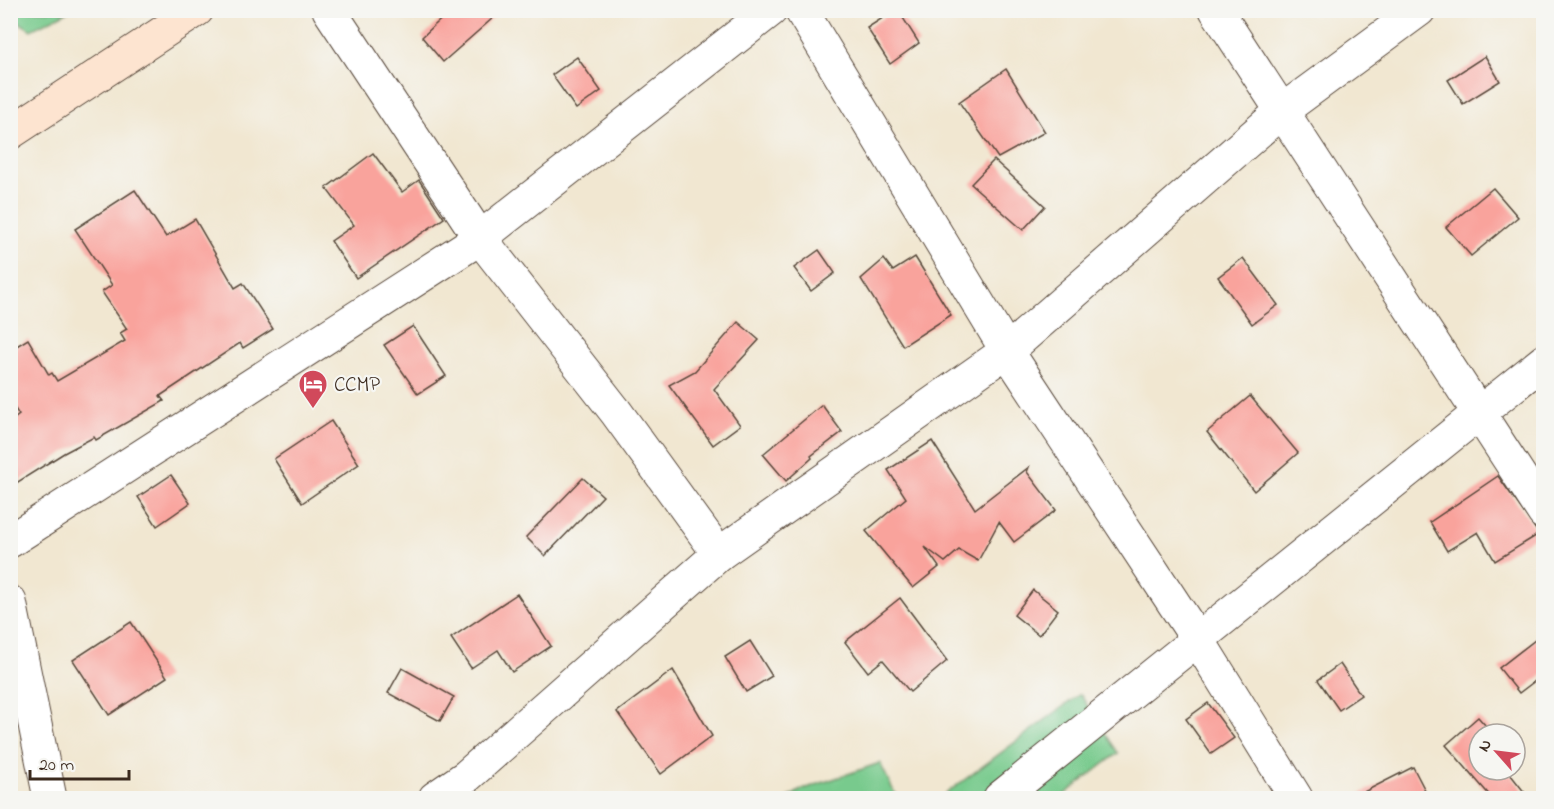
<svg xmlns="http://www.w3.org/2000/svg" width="1554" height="809" font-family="'Indie Flower',sans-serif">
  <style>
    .green { fill: #78ca8d; stroke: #5a7a56; stroke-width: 1.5 }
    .building { fill: #f9a39c }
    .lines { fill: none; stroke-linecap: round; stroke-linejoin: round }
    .street-casing { stroke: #564639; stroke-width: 35 }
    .secondary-casing { stroke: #564639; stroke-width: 35 }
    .street { stroke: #fff; stroke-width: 33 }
    .secondary { stroke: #fde4d0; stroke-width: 33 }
    .labels { text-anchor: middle; stroke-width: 4.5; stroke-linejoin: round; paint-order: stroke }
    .poi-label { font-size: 21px; fill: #3b2a1e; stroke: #f6f6f2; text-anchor: start }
  </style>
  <rect width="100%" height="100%" fill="#f6f6f2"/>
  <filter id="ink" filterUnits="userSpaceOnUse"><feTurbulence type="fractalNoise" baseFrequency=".0167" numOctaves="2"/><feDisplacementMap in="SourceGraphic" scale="12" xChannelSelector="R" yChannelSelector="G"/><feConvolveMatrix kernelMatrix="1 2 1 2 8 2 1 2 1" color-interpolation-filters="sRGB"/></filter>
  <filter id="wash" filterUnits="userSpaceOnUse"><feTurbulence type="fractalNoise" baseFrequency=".008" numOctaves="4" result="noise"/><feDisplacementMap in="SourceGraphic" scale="24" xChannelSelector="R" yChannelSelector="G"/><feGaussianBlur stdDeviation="1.35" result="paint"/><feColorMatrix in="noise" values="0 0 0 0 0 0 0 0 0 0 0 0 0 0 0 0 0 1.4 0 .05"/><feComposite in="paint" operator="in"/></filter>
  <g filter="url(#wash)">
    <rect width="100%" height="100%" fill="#f1e7d1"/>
    <g class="green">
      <polygon points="10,11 11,10 69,11 31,30 11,17"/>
      <polygon points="1080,694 1118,753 1060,798 940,798"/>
      <polygon points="880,763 897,798 788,798 801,790"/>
    </g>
    <g id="blocks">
      <g class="building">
        <polygon points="451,10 502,10 443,62 422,37"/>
        <polygon points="895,10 898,10 919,43 890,64 867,28"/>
        <polygon points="1485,56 1500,81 1463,104 1448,80"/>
        <polygon points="577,57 601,91 576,109 552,75"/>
        <polygon points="1006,69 1045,132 998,158 959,102"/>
        <polygon points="373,153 402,192 419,180 444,218 356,278 331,241 354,225 326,188"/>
        <polygon points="994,160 1045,206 1023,230 971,184"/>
        <polygon points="1493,188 1518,217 1471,256 1446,227"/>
        <polygon points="135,190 166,237 195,219 235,288 243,283 273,329 243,348 240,343 160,396 164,401 96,440 94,437 64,453 10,487 10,422 19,415 10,401 10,350 28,339 49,375 52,373 57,381 125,341 120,333 127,329 102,292 112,285 75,229"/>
        <polygon points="819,250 835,273 811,291 794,268"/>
        <polygon points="915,257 951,315 903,346 861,279 884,259 893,271"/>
        <polygon points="1243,258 1278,305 1252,324 1218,277"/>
        <polygon points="738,322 759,340 714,389 740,425 713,445 669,385 695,371"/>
        <polygon points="413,326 446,376 418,394 384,345"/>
        <polygon points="1250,396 1298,453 1254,491 1207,432"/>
        <polygon points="822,405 842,432 811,456 812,458 786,481 763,454"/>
        <polygon points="331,421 359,464 302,503 274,459"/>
        <polygon points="932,441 975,509 1029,467 1027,472 1056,510 1014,542 999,522 978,561 959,550 945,562 925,547 939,567 913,588 866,531 906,498 888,470"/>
        <polygon points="171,475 190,503 157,526 138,497"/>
        <polygon points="1498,476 1539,534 1495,561 1478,532 1447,551 1430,522"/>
        <polygon points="583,478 603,496 545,556 526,537"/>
        <polygon points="1033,590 1058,610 1039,635 1014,615"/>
        <polygon points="517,594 551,646 512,672 498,650 471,668 451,638"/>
        <polygon points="900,598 947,661 910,692 883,660 868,672 845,642"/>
        <polygon points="131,622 167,677 109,715 73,660"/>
        <polygon points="1544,633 1544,674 1519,693 1499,668"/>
        <polygon points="750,641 772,676 746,692 725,657"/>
        <polygon points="1340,664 1361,695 1339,710 1318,680"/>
        <polygon points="402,668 454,697 440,721 388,693"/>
        <polygon points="673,670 712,736 661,774 617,712"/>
        <polygon points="1208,703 1234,738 1211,754 1186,719"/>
        <polygon points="1478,717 1493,734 1479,734 1479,770 1507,770 1529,798 1492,798 1446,745"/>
        <polygon points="1413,767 1429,798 1352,798"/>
      </g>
    </g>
  </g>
  <g filter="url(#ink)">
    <use href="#blocks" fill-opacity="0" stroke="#564639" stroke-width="1.5"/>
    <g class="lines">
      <g class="street-casing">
        <g id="street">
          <polyline points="329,10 480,238 616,412 719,554"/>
          <polyline points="801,10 1007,351 1198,640 1296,798"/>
          <polyline points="1216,10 1544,513"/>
          <polyline points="10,541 480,238 771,10"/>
          <polyline points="10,602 50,798"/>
          <polyline points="435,798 467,776 719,554 1007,351 1283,110 1419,10"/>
          <polyline points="1000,798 1544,361"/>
        </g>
      </g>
      <g class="secondary-casing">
        <polyline id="secondary" points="10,133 197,10"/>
      </g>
      <use href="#street" class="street"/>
      <use href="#secondary" class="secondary"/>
    </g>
  </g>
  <defs>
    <g id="hotel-pin" transform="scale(1.5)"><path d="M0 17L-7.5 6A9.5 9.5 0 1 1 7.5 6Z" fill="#d1495b" stroke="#f6f6f2"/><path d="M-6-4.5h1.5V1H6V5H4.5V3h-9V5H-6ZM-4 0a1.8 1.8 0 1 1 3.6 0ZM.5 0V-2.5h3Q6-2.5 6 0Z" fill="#fff"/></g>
  </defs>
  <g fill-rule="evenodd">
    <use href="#hotel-pin" x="313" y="384"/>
  </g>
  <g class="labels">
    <g class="poi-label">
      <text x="334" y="391">CCMP</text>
    </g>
  </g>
  <rect width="1554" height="809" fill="none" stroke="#f6f6f2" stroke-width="36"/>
  <g transform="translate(1497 752) rotate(298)"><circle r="28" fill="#f6f6f2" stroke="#aba49d" stroke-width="1.5"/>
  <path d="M0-4.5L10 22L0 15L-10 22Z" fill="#d1495b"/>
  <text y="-9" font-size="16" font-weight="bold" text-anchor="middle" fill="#3b2a1e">N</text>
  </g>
  <path d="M30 770v9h99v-9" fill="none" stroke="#3b2a1e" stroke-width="3"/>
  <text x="39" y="770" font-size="18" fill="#3b2a1e" stroke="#f6f6f2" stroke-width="4.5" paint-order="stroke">20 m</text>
</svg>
